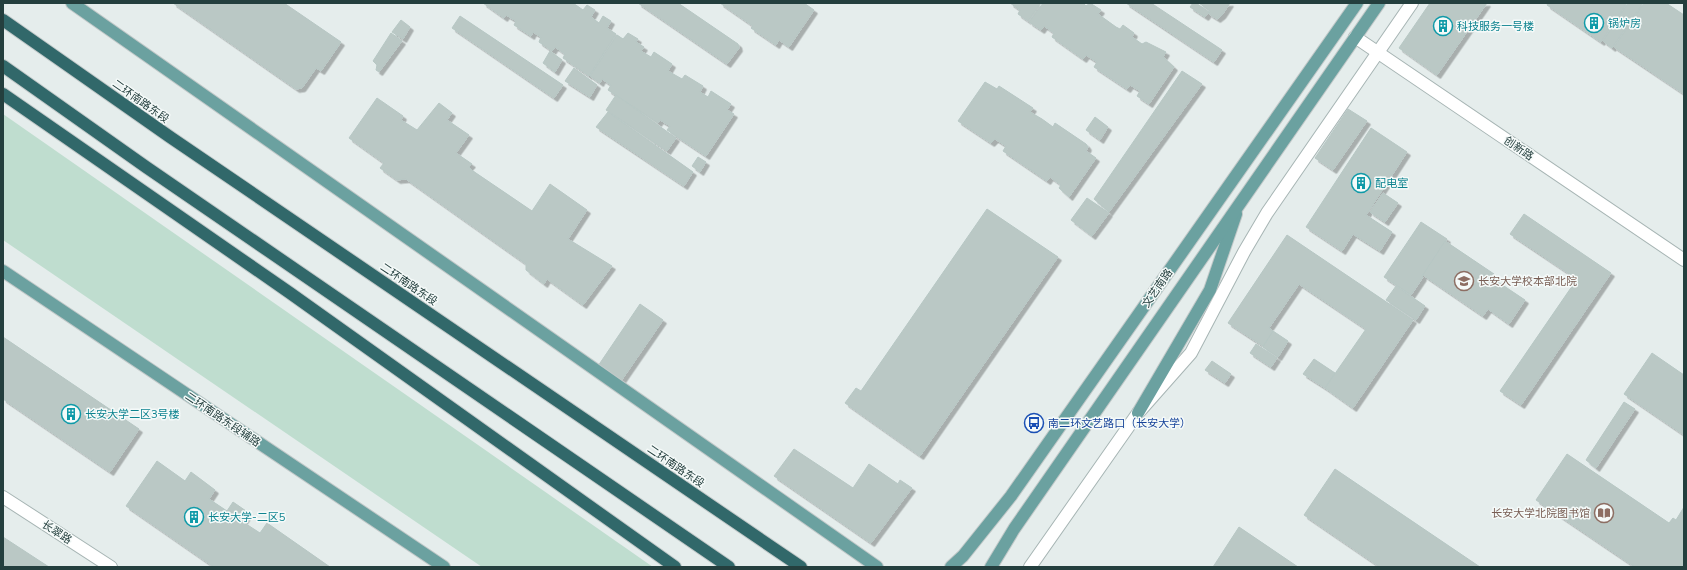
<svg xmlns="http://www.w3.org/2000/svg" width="1687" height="570" font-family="Mulish,'Noto Sans SC',sans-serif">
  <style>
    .green { fill: #bfddcf }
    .building { fill: #bac8c5; stroke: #b7c7c4; filter: url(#shadow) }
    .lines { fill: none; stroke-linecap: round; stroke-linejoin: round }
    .minor-casing { stroke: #a7b5b4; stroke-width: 14 }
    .major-casing { stroke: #c2c9c9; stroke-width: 14 }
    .highway-casing { stroke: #c2c9c9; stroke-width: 14 }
    .minor { stroke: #fff; stroke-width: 12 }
    .major { stroke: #6ba1a0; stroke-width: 12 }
    .highway { stroke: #31686a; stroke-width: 12 }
    .labels { text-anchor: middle; stroke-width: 3; stroke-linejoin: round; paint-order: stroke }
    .culture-label { font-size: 11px; fill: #0d838f; stroke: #f5faf9; text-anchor: start }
    .street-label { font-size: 11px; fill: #243f3e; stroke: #f5faf9 }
    .education-label { font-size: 11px; fill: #785e54; stroke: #f5faf9; text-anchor: start }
    .transit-label { font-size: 11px; fill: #164399; stroke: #f5faf9; text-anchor: start }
  </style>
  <defs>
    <filter id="shadow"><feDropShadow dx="3.5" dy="3.5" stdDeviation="0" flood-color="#0004"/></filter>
  </defs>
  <rect width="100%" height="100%" fill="#e5edec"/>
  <polygon class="green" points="3,114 653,567 482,567 3,240"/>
  <g class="building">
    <polygon points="173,3 284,3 341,42 321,71 316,68 302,88 296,89"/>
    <polygon points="483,3 573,3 583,10 587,5 595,10 591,17 599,23 603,16 611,21 607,28 616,34 589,76 563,58 565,54 555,47 552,51 539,42 541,37 533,32 531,36 514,25 516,21 506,15 504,18"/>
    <polygon points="638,3 678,3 738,44 739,48 727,64"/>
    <polygon points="720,3 804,3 814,10 789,47 779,40 776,45 751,28 753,26"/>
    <polygon points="1010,3 1041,3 1028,21 1018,14 1020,10"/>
    <polygon points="1043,3 1083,3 1086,6 1090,3 1101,10 1098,14 1116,27 1120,29 1123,25 1134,33 1132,37 1142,44 1146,42 1166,52 1163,57 1174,67 1149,104 1137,96 1140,91 1130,85 1127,89 1094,67 1097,62 1086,55 1083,59 1052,37 1054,33 1044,26 1041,30 1029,22"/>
    <polygon points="1126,3 1151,3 1222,50 1214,62"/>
    <polygon points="1193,3 1196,3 1209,12 1205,17 1190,7"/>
    <polygon points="1199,3 1230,3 1222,15 1217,19 1209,14 1210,11"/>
    <polygon points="1430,3 1487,3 1437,75 1399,48"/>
    <polygon points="1548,3 1627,3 1601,42 1547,5"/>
    <polygon points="1628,3 1643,3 1612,48 1603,41"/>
    <polygon points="1644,3 1666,3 1684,15 1684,94 1614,47"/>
    <polygon points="460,16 563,85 554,98 452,28"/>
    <polygon points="401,20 410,27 403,39 392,32"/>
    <polygon points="391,33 402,41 379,72 376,70 377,65 373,61"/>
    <polygon points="628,33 638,39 636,42 644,47 641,51 651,57 654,52 672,64 668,71 682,79 685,75 703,86 700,92 708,97 711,91 731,104 727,110 734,114 706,156 667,130 670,126 660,120 658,123 608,90 611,85 602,79 600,83 590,76 617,35 623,39"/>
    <polygon points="550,51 562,60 555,72 543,63"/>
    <polygon points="574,68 597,85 590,97 565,81"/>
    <polygon points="1182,71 1202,84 1109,212 1094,199"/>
    <polygon points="985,82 997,89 999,86 1033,108 1030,112 1042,119 1053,127 1055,123 1086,144 1088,147 1086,151 1096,158 1069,197 1059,188 1061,185 1050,177 1047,181 1003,151 1006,146 995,139 991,143 958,121"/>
    <polygon points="616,95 676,138 667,151 606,110"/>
    <polygon points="377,98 403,116 401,120 417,130 439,103 452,113 447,120 469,135 456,153 472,164 469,167 473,171 532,211 550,184 587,210 568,239 612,266 583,305 547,279 544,284 526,270 526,264 406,179 397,180 380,168 384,163 349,138"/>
    <polygon points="1348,109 1367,121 1333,170 1315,158"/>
    <polygon points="608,112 693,172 684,186 596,127"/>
    <polygon points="1095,117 1108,127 1100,140 1086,130"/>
    <polygon points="1371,128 1407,152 1366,215 1392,232 1380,251 1353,234 1342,251 1306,227"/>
    <polygon points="698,157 706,162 700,172 692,166"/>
    <polygon points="1383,193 1398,203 1385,222 1370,212"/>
    <polygon points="1087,198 1109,213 1092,236 1071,220"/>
    <polygon points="987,209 1058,257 920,456 845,403 856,388 861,391"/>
    <polygon points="1524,214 1611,273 1521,405 1500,391 1577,279 1510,234"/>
    <polygon points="1421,222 1447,239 1422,276 1423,277 1411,295 1384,277"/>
    <polygon points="1287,235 1413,320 1353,408 1325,388 1366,329 1299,284 1269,328 1273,331 1263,346 1228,323"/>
    <polygon points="1445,241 1494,274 1492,278 1525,300 1509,324 1488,309 1483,316 1423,275"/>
    <polygon points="1396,286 1425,306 1416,320 1386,300"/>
    <polygon points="640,304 663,320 621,381 598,366"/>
    <polygon points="1273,331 1288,341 1278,357 1263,347"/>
    <polygon points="3,337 139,429 110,472 3,399"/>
    <polygon points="1256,344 1277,358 1271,367 1250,353"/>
    <polygon points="1652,353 1684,375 1684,435 1624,394"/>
    <polygon points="1314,359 1335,373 1325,388 1303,374"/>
    <polygon points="1212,361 1231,374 1225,383 1205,370"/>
    <polygon points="1624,402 1635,409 1596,468 1586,460"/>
    <polygon points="794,449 853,488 869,464 898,484 900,480 912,488 871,543 774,476"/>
    <polygon points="1567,454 1669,523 1673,518 1676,520 1684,507 1684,567 1635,567 1536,500"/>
    <polygon points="157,461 185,481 191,472 215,490 209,499 227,511 233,502 249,513 243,522 260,533 267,523 330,567 214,567 126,506"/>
    <polygon points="1335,469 1480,567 1380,567 1304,515"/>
    <polygon points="1239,527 1298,567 1213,567"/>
    <polygon points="3,537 49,567 3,567"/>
  </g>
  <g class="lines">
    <g class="minor-casing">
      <g id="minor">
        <polyline points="1355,37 1684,260"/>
        <polyline points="3,497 111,567"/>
        <polyline points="1030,567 1138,413 1191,353 1244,252 1267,213 1412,3"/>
      </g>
    </g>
    <g class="major-casing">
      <g id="major">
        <polyline points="72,3 877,567"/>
        <polyline points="3,271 444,567"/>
        <polyline points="1138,413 1210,290 1236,214"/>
        <polyline points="951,567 963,556 1011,496 1357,3"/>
        <polyline points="991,567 1014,529 1379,3"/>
      </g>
    </g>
    <g class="highway-casing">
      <g id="highway">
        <polyline points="3,20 170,137 801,567"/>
        <polyline points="3,66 146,167 729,567"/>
        <polyline points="3,94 290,293 675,567"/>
      </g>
    </g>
    <use href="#minor" class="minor"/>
    <use href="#major" class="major"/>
    <use href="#highway" class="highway"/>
  </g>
  <defs>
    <g id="building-ring" transform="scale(1)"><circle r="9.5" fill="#f5faf9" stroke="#0f9aa8" stroke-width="1.5"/><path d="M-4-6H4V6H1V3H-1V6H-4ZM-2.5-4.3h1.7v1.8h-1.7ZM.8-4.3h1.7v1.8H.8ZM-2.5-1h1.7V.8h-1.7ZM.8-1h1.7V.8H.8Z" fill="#0f9aa8"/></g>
    <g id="university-ring" transform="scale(1)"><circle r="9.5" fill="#f5faf9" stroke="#8d6e63" stroke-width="1.5"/><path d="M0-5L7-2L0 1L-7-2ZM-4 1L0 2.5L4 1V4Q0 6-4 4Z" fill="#8d6e63"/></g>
    <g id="bus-ring" transform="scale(1)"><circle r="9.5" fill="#f5faf9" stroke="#1a4fb4" stroke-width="1.5"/><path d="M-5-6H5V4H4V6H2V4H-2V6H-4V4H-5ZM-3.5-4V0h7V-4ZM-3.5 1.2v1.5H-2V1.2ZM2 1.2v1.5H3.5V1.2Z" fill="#1a4fb4"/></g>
    <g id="library-ring" transform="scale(1)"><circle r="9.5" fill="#f5faf9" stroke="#8d6e63" stroke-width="1.5"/><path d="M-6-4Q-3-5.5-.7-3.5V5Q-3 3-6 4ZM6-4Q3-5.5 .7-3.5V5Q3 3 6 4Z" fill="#8d6e63"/></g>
  </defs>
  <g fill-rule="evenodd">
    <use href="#building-ring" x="1594" y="23"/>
    <use href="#building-ring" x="1443" y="26"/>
    <use href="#building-ring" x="1361" y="183"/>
    <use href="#university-ring" x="1464" y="281"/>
    <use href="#building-ring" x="71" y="414"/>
    <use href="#bus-ring" x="1034" y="423"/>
    <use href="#library-ring" x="1604" y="513"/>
    <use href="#building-ring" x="194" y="517"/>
  </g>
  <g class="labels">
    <g class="culture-label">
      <text x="1608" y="27">锅炉房</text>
      <text x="1457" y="30">科技服务一号楼</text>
      <text x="1375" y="187">配电室</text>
      <text x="85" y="418">长安大学二区3号楼</text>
      <text x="208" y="521">长安大学-二区5</text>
    </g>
    <g class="street-label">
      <text transform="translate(141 101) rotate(35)" y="4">二环南路东段</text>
      <text transform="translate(1519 148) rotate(34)" y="4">创新路</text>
      <text transform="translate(409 284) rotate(34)" y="4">二环南路东段</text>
      <text transform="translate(1157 288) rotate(-55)" y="4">文艺南路</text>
      <text transform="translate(223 419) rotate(34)" y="4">二环南路东段辅路</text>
      <text transform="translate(676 466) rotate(34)" y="4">二环南路东段</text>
      <text transform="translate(57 532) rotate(33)" y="4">长翠路</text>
    </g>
    <g class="education-label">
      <text x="1478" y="285">长安大学校本部北院</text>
      <text x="1590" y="517" text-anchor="end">长安大学北院图书馆</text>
    </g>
    <g class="transit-label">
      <text x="1048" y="427">南二环文艺路口（长安大学）</text>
    </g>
  </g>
  <rect width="1687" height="570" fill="none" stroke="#243f3e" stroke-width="8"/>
</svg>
